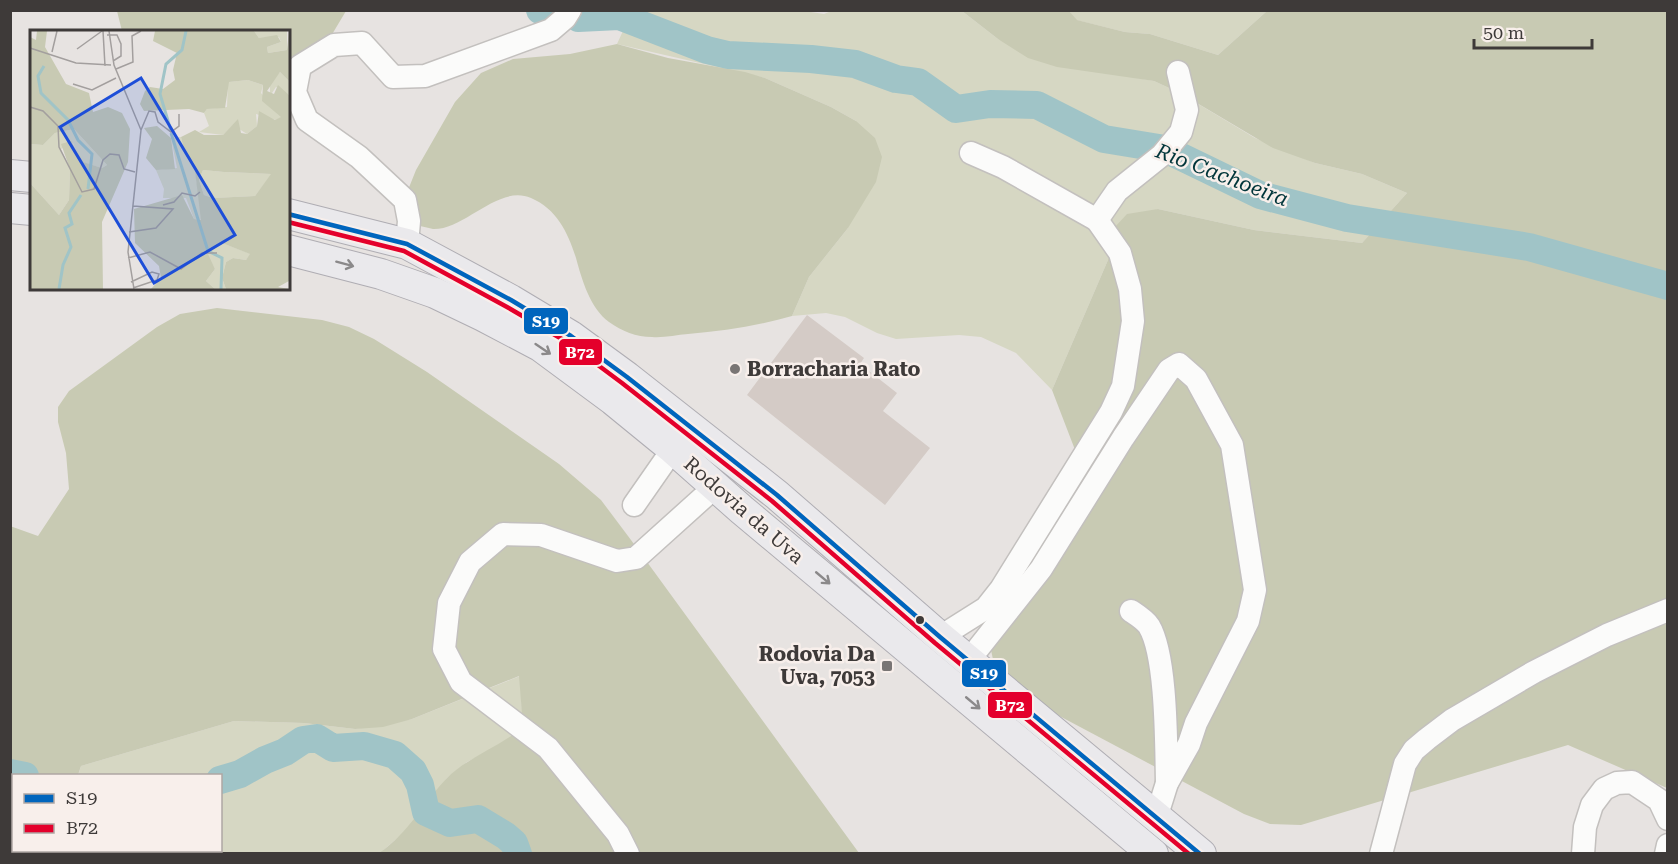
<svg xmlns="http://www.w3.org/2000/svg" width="1678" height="864" font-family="'Roboto Serif',serif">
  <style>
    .green { fill: #d6d7c3 }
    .forest { fill: #c8cab3 }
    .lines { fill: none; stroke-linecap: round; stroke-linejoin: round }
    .river { stroke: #a0c4c7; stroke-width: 28 }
    .building { fill: #d4cbc6 }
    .minor-casing { stroke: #c3c0be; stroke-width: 25 }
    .major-casing { stroke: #afadb3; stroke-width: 32 }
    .minor { stroke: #fbfbfa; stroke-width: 22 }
    .major { stroke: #eae9ec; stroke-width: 30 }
    .bus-1-casing { stroke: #f8efeb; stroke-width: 9 }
    .bus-2-casing { stroke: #f8efeb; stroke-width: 9 }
    .bus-1 { stroke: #0065bd; stroke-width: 4.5 }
    .bus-2 { stroke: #e4002b; stroke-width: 4.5 }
    .oneway { stroke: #8b898a }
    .poi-dot { fill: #797574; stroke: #f8efeb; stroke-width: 2 }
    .bus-dot { fill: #3e3a39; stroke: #f8efeb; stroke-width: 2 }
    .labels { text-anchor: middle; stroke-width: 5; stroke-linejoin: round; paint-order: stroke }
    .poi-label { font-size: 20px; font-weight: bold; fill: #3e3a39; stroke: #f8efeb; text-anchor: start }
    .street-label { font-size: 20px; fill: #3e3a39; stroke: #f8efeb }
    .water-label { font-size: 21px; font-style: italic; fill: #01353a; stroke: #f8efeb }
    .inset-river { fill: none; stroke: #a0c4c7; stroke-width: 3 }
    .inset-road { fill: none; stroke: #a39f9e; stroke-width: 1.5 }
    .view { fill: #1d4ed8; fill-opacity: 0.15; stroke: #1d4ed8; stroke-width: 3 }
    .inset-edge { fill: none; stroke: #3e3a39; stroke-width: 3 }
    .line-badge { stroke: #f8efeb; stroke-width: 2 }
    .badge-label { font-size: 16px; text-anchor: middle; font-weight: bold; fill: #fff }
  </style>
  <rect width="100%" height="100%" fill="#e7e3e1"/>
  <g class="green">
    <polygon points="798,10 824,14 834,10 962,11 998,39 1115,74 1154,81 1180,93 1255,138 1315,163 1362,174 1407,193 1362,243 1254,230 1158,209 1114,228 1108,260 1052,390 1016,353 981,337 959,335 896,339 877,333 845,317 826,313 792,316 809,277 848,228 856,121 831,107 765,78 617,44 632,11"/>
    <polygon points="1069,11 1267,11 1218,55 1150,34 1125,32 1076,20"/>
    <polygon points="520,676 523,727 509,740 467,762 447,778 409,828 380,853 220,853 212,851 220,850 220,776 78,776 81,766 234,721 304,723 355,729 412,719"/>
    <polygon points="62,850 161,851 158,854 61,854"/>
  </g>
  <g class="forest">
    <polygon points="117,11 346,11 288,108 288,32 122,31"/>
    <polygon points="962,11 1069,11 1077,20 1125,32 1150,34 1218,55 1267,11 1667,11 1667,791 1667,788 1568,745 1301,825 1270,824 1244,814 1050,711 995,669 991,650 998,626 1077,455 1052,390 1108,260 1114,228 1127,214 1158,209 1254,230 1362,243 1407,193 1362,174 1315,163 1273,148 1180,93 1154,81 1057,67 1028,58 998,39"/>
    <path d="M617,44L668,58L745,72L765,78L831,107L856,121L875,138L882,157L876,182L848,228L809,277L792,316C757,326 724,331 688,334C676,335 663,338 652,337C636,337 622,331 609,322C590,308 582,280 576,258C568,233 557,209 531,198C498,184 465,230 433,229C428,228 421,226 416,225L406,195L416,170L455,102L481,73L513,59L570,54Z"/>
    <path d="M217,308L322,320L349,327L374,339L427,372L559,464L601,500L631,540L859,853H379C409,833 423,803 447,778C469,756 500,747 523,727L519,676L412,719L383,727L355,729L304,723L234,721L81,766L78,775L14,776V850L62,851L61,853H11L10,526L38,536L69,489L66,453L58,422V407L69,391L157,327L180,314Z"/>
  </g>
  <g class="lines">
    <g class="river">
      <polyline points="540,10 560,16"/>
      <polyline points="578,18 619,16 707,50 728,55 811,59 855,64 896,79 918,82 956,109 990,104 1037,105 1104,139 1165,149 1260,195 1347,218 1529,247 1668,286"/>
      <polyline points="10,773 25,776"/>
      <polyline points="220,780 240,774 265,760 285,752 303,740 317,738 333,748 364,746 395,755 413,771 420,785 426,812 450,823 478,819 506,836 514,843 518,854"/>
    </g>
  </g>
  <polygon class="building" points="807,315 864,358 860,364 897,393 883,411 930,448 885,505 747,395"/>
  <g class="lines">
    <g class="minor-casing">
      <g id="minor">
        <polyline points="971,153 1003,167 1097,220"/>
        <polyline points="407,244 409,221 405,200 359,157 307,120 295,92 300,66 334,45 362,43 393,77 425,76 551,30 565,18 570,10"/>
        <polyline points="634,505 673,449"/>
        <path d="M1131,611C1137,615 1145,620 1149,626C1167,656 1166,746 1167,783"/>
        <polyline points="940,637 986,608 1001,589 1111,412 1123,386 1133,321 1130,289 1120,253 1097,220 1117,191 1162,155 1181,132 1187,110 1178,72"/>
        <polyline points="969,660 1041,569 1123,438 1169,370 1179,364 1196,379 1232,445 1255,590 1248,621 1196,723 1189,744 1167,783 1156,818"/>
        <polyline points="628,854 618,834 548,748 461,682 444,649 449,603 470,562 503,534 541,535 617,561 636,558 716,486"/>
        <polyline points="1381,854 1405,764 1414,750 1427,739 1452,720 1534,672 1607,635 1668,610"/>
        <polyline points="1583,854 1585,827 1592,805 1604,789 1617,783 1632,782 1659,800 1668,819"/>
        <polyline points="1666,854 1668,845"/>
      </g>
    </g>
    <g class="major-casing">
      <g id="major">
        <polyline points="10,175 32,177"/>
        <polyline points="10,208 32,210"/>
        <polyline points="288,214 407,244 511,300 571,336 627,377 777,495 940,637 1201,854"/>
        <polyline points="288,250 381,274 435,293 483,316 540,346 613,400 673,449 742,510 1153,854"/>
      </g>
    </g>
    <use href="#minor" class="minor"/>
    <use href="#major" class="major"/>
    <g class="bus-1-casing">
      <polyline id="bus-1" points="288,214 407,244 511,300 571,336 627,377 777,495 940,637 1200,854"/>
    </g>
    <g class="bus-2-casing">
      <polyline id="bus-2" points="288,222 404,251 507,307 567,342 622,383 772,501 935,643 1189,854"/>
    </g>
    <use href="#bus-1" class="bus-1"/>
    <use href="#bus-2" class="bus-2"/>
  </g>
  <defs><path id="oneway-shaft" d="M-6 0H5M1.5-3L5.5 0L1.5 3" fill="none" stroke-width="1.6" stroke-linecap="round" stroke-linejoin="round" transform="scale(1.5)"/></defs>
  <g class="oneway">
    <use href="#oneway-shaft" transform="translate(345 264) rotate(15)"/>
    <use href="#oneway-shaft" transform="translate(543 349) rotate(34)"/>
    <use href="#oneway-shaft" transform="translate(823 578) rotate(40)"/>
    <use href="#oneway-shaft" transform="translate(973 703) rotate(40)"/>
  </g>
  <g class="poi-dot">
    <circle cx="735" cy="369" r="6"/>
    <rect x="881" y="660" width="12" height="12" rx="3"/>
  </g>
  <circle class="bus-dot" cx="920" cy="620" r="5"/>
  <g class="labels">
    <g class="poi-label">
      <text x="747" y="376">Borracharia Rato</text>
      <text x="875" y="661" text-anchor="end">Rodovia Da<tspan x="875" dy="23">Uva, 7053</tspan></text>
    </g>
    <g class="street-label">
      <text transform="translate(744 510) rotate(41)" y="7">Rodovia da Uva</text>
    </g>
    <g class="water-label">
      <text transform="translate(1222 175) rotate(21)" y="7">Rio Cachoeira</text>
    </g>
  </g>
  <g transform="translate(30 30)">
    <rect width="260" height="260" fill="#e7e3e1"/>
    <path d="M224,1H257V20L238,23L237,17L251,12L249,7L229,8ZM250,42L259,51V65L246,57L240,66V52ZM218,50L233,55L231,63L252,87L246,90L226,84L227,96L217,104L203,95L193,105L169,102L179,96L174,83L177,79L197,77L198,52ZM44,99L77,135L72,138L52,132L43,113L31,119L40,139L39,170L29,185L0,153V114L13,115L25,103ZM151,107L155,124L164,133L172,190L164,189L156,168H133L134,159L126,140L147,138L141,108ZM173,140L194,142L242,144L225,166L183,168L174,165L169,150ZM192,213L221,224L216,230L203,228L196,232L192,248L196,259H185L176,251L185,239L177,224Z" fill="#d6d7c3"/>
    <path d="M7,1H17L15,17L36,54L59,63L63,82L78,77L92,83L100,99L98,132L72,192L73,259H0V153L29,185L39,170L40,139L31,114L41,111L53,132L72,138L77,135L44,99L25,103L13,115L0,114V7L6,10ZM125,1H224L229,8L247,5L251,12L237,17L238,23L257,20L259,1V51L250,42L237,61L244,64L248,55L259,65V251L248,257L259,259H196L192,248L196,232L203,228L216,230L220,224L192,213L178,224L185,239L176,251L185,259H121L131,248L129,236L105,213L104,179L152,165L164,189L171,190L164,133L155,124L151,107L165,100L174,105H193L208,89L211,103L217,104L227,96L229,81L245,90L251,87L232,71L233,55L218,50L199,52L195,78L177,79L174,83L159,79L114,81L110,74L115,61L120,57L133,59L145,50L143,40L147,23L123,11ZM173,140L194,142L241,144L225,166L183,168L174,165L169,150ZM127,96L141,108L145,139L126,140L116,128L122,109L114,98Z" fill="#c8cab3" fill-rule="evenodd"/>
    <path class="inset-river" d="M14,36L8,46L11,63L38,90L48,110L62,124L58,159M141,101L130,64L136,34L152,20L156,1M141,103L178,221L192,228L191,259M29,259L33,235L41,217L35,198L42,194L39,183L51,165"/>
    <path class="inset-road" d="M73,1L75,36M79,1L84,35L111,100L98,222L104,259M77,5H87L91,14V26L83,31M0,18L46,33L81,35M47,19L72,1M22,22L27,1M86,39L103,32L102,6L111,1M43,54L62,60L86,48M0,77L13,81L28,96L29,117L52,162L64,159L73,130L80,124L89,125L94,139L105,142M111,100L119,81L125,82L128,92L141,102L149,96V84M133,175L144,172L152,163L165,166L170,162M99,202L126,198L143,179L103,176M98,228L120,222L151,239L172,223H187M101,252L122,242L129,244L127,250L103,258"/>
    <path class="view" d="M111,48L205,205L124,253L30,97Z"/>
    <rect width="260" height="260" class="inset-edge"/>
  </g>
  <g class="line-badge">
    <rect x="523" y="307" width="46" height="28" rx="6" fill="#0065bd"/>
    <rect x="558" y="338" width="45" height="28" rx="6" fill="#e4002b"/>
    <rect x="961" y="659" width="46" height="29" rx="6" fill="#0065bd"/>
    <rect x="987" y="691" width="46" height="28" rx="6" fill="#e4002b"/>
  </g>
  <g class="badge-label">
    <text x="546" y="327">S19</text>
    <text x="580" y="358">B72</text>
    <text x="984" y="679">S19</text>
    <text x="1010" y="711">B72</text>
  </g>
  <rect width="1678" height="864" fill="none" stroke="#3e3a39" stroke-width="24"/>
  <rect x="12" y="774" width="210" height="78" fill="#f8efeb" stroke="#aea7a4" stroke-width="1.5"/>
  <rect x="24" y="794" width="30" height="9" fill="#0065bd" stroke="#aea7a4" stroke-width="1.5"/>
  <text x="66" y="804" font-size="18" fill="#3e3a39">S19</text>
  <rect x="24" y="824" width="30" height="9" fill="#e4002b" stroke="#aea7a4" stroke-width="1.5"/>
  <text x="66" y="834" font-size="18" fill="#3e3a39">B72</text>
  <path d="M1474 39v9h118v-9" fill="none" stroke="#3e3a39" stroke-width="3"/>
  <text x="1483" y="39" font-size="18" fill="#3e3a39" stroke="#f8efeb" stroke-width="4.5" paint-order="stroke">50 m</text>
</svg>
